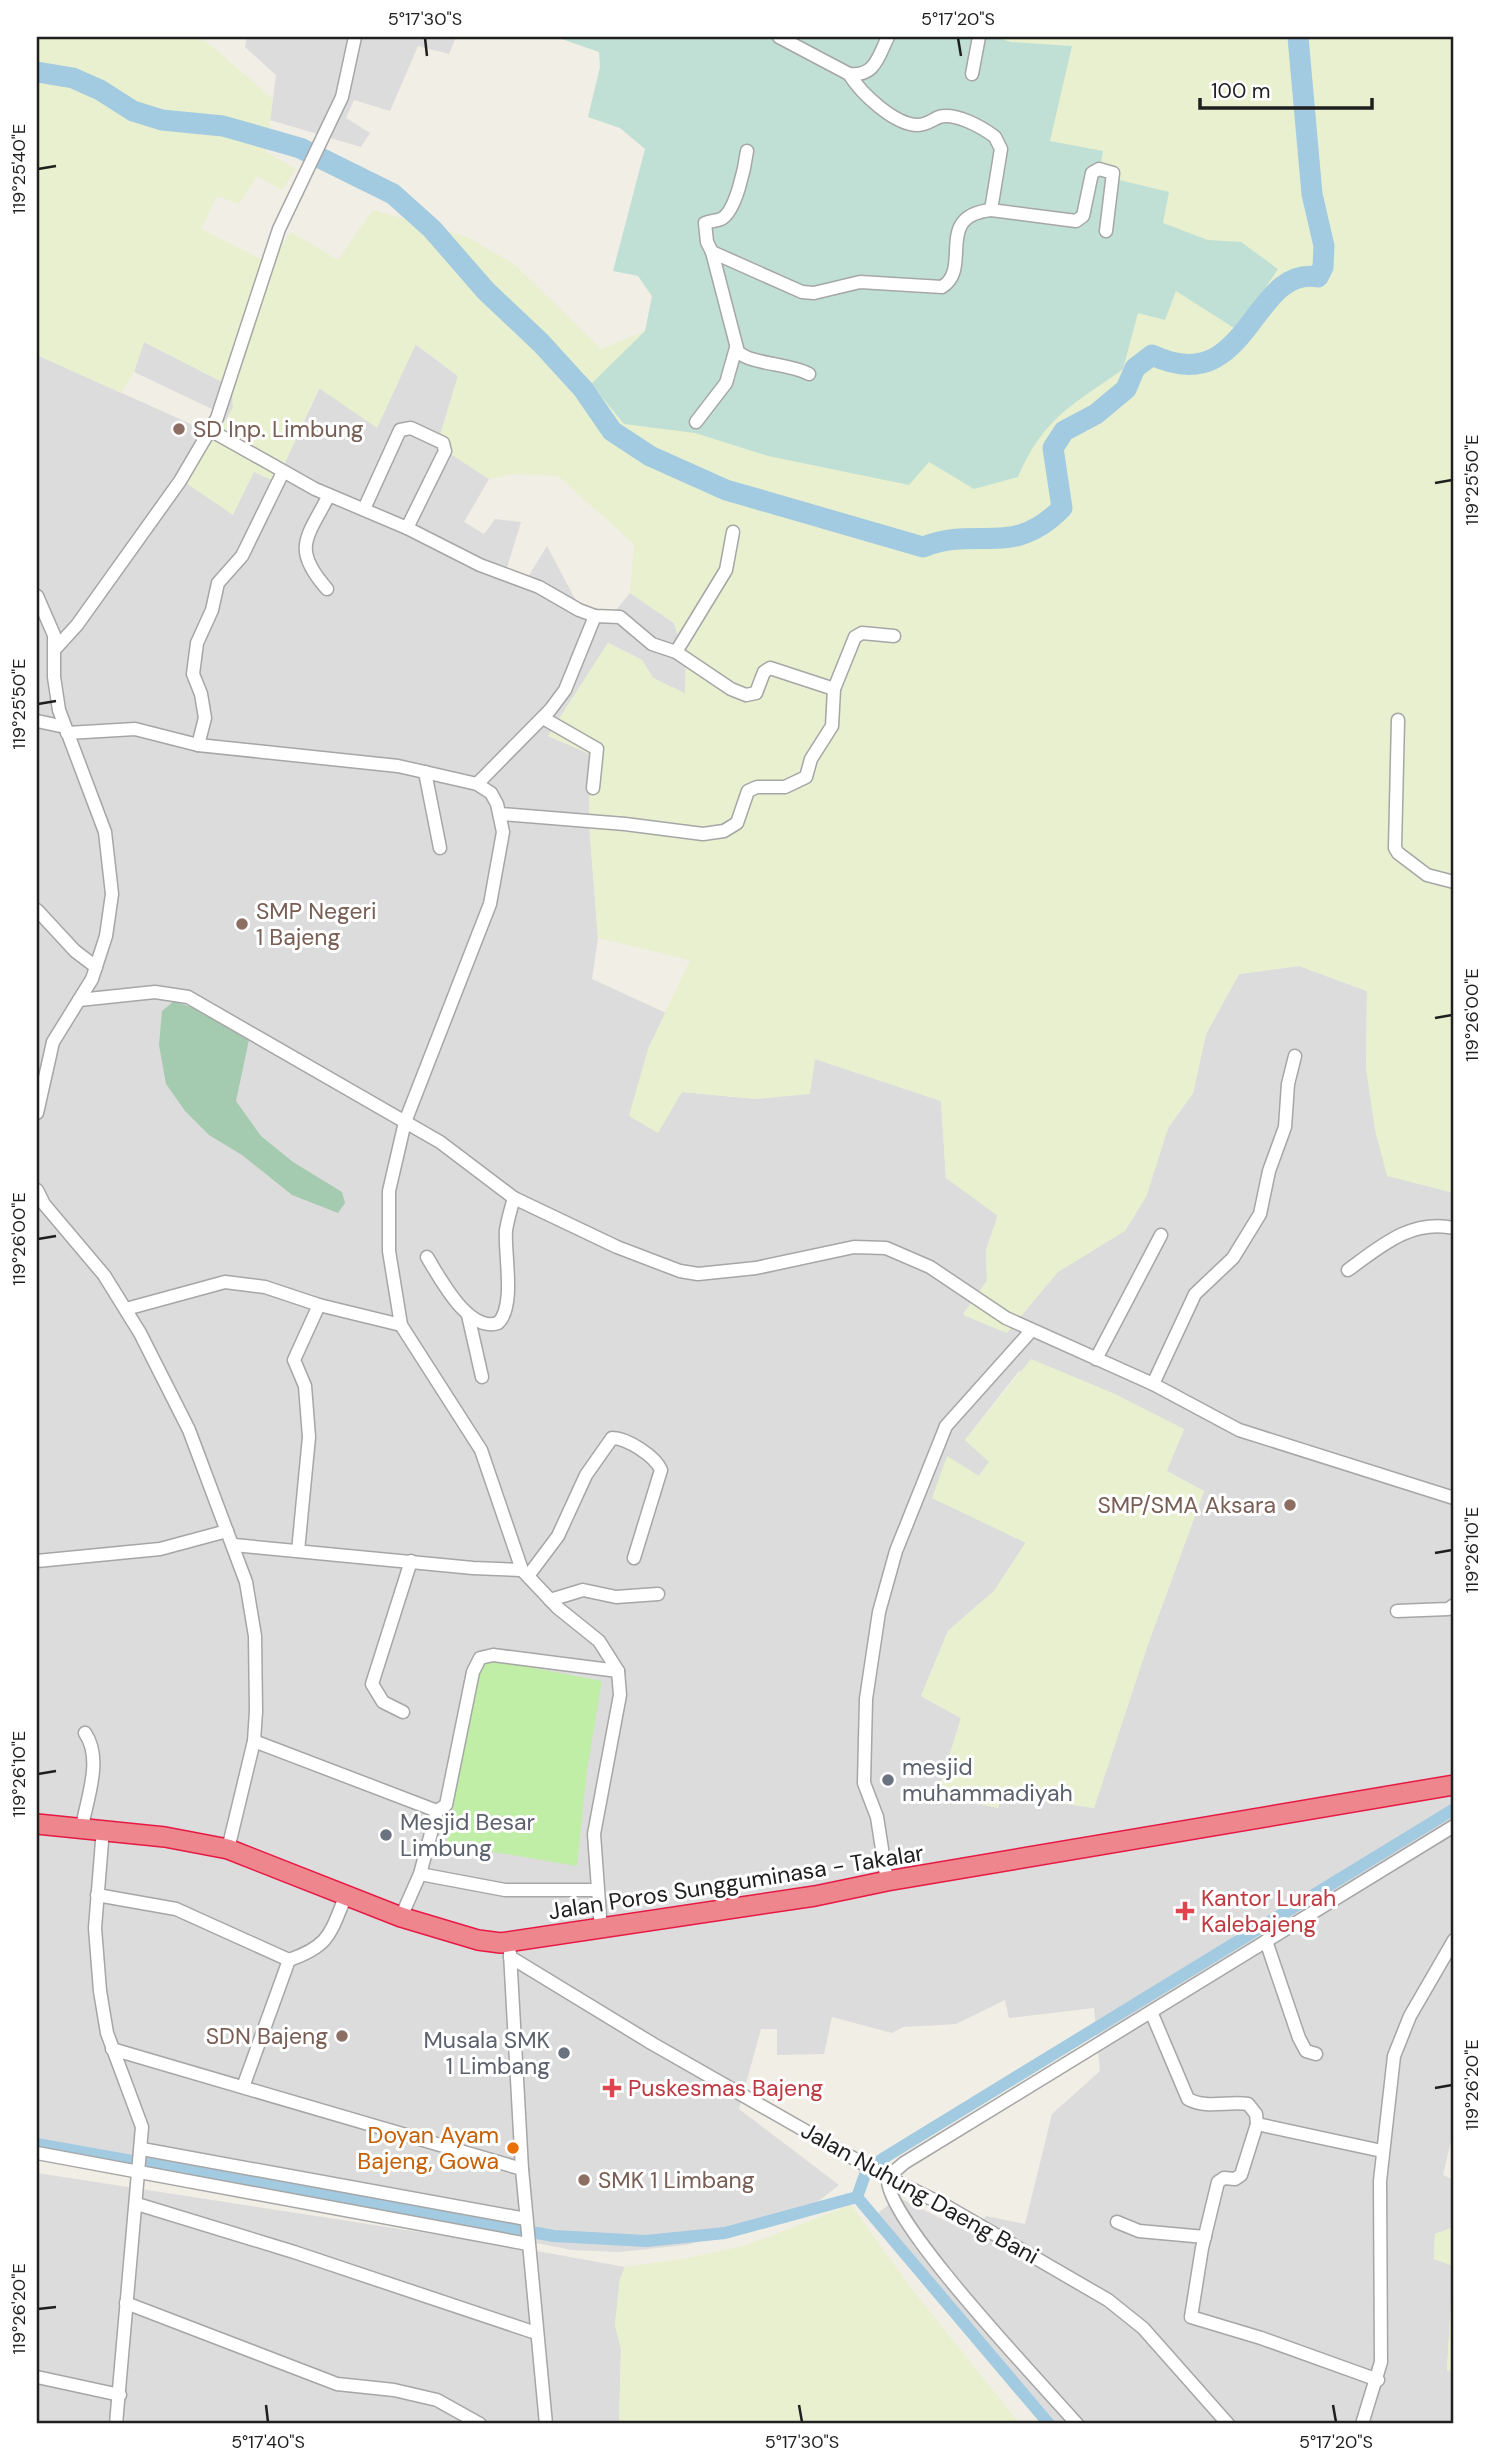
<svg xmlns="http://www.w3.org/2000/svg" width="1491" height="2461" font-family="'DM Sans',sans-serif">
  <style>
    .residential { fill: #dddcdc; fill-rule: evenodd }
    .farmland { fill: #e9f0cf }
    .grass { fill: #c0eea7 }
    .wetland { fill: #c0e0d6 }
    .cemetery { fill: #a4cbaf }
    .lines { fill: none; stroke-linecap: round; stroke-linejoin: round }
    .canal { stroke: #a2cae1; stroke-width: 12 }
    .river { stroke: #a2cae1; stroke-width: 21 }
    .minor-casing { stroke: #a6a6a6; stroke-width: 15 }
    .highway-casing { stroke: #e71944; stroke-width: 22 }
    .minor { stroke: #fff; stroke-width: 12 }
    .highway { stroke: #ed878d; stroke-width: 19 }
    .ticks { fill: none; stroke: #1f1f1f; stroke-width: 2.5 }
    .education-dot { fill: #8d6e63; stroke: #fff; stroke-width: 2.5 }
    .worship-dot { fill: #6b7280; stroke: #fff; stroke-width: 2.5 }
    .health-dot { fill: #e0444e; stroke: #fff; stroke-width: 2.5 }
    .food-dot { fill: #e8710a; stroke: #fff; stroke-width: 2.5 }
    .labels { text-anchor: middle; stroke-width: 6; stroke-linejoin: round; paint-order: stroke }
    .education-label { font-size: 23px; fill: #785e54; stroke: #fff; text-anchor: start }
    .worship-label { font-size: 23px; fill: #5b616d; stroke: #fff; text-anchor: start }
    .street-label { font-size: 23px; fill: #1f1f1f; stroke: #fff }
    .health-label { font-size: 23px; fill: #be3a42; stroke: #fff; text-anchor: start }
    .food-label { font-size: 23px; fill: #c56008; stroke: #fff; text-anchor: end }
    .neatline { fill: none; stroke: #1f1f1f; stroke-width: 2.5 }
    .ticks-label { font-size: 18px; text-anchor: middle; fill: #1f1f1f }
  </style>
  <rect width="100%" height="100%" fill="#f1eee5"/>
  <g class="residential">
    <polygon points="247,37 456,37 449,54 418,46 390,111 354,100 346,118 370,133 361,147 270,120 276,75 245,47"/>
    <path d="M144,342L232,387L233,408L186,483L254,471L276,482L320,387L415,344L458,376L437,445L489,479L464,522L484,534L495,519L521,522L506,571L526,580L547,546L574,597L588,615L610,617L630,593L674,623L686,661L685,694L653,678L642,660L608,643L548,736L590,754L589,823L598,938L592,979L666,1013L648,1049L682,1092L756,1099L815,1059L941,1101L946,1178L998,1215L986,1250L987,1281L963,1314L1052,1276L1146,1197L1168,1128L1193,1093L1206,1034L1239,974L1299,966L1367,991L1366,1068L1387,1175L1454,1193V2128L1443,2175L1454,2180V2227L1435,2234L1434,2259L1453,2265L1447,2370H1454V2424H1042L924,2285L877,2214L898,2197L974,2235L986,2216L1025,2224L1052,2114L1100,2071L1094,2008L1009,2018L1005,2000L956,2024L903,2027L892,2033L832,2017L824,2054L777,2055V2029H761L739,2109L839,2185L802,2214L686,2245L619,2252L572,2250L449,2226L308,2205L151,2164L37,2153V355L202,429L214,410L134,372ZM1019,1371L1184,1429L1166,1471L1204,1491L1147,1647L1094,1808L1002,1794L998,1808L938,1794L961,1718L921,1696L948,1631L994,1591L1026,1542L933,1498L979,1476L990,1461L965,1440Z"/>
    <polygon points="37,2173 504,2245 625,2267 620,2279 615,2325 621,2349 619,2424 37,2424"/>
  </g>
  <g class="farmland">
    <polygon points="37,37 201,37 273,99 266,152 296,169 282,190 257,176 239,204 217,196 201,229 269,263 291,232 338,260 373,210 468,237 515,265 601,349 645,331 652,297 644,286 634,191 645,149 620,128 588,117 600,67 599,52 556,37 1454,37 1454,1193 1387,1176 1375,1130 1366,1068 1367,991 1299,966 1239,974 1206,1034 1193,1093 1168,1128 1146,1197 1125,1231 1058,1272 1007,1333 963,1315 987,1281 986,1250 998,1216 946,1178 941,1101 815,1059 810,1094 756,1099 682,1092 658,1133 629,1116 648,1049 690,960 598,938 589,823 590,754 548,736 608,643 642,660 653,678 685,693 686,660 674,623 630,593 634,544 558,476 514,474 489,479 437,445 458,376 416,344 377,428 319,388 276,482 254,472 233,515 186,483 233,408 232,387 144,342 134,372 121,393 37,355"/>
    <polygon points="1031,1359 1115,1394 1184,1429 1167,1471 1204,1491 1147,1647 1094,1808 1002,1794 998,1808 937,1795 961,1718 921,1696 948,1631 994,1591 1026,1543 932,1498 947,1456 979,1476 989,1462 965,1440"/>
    <polygon points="851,2205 911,2288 1020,2424 619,2424 621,2349 615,2325 620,2279 625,2267 689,2258 747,2245"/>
    <polygon points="1454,2227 1454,2370 1447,2371 1453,2266 1434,2259 1435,2234"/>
  </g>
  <polygon class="grass" points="477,1657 602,1681 587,1770 577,1866 447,1844"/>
  <path class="wetland" d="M556,37H995L1011,42L1072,46L1050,141L1103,151L1099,175L1169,192L1163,223L1208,240L1241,242L1278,269L1237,330L1176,291L1165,320L1138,313L1123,369C1072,406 1045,416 1018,477L974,489L929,462L909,485L768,456L695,433L624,424L591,384L645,331L652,296L638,276L613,271L645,149L620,128L588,117L600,67L599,52Z"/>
  <polygon class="cemetery" points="174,1001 223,1019 250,1035 236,1101 261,1136 293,1162 342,1192 345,1203 338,1213 292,1195 242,1155 209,1135 185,1111 166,1084 159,1045 162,1011"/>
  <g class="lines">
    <g class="canal">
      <polyline points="37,2144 554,2236 646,2241 725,2233 857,2197"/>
      <polyline points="857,2197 867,2169 887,2156 1454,1809"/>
      <polyline points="857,2197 1049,2424"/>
    </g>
    <path class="river" d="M37,72L73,78L100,90L133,111L162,120L223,126L300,148L393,194L432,229L486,291L541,343L583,389L612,431L650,456L726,490L923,547C979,525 1012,559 1062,508L1053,448L1064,431L1096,414L1126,389L1135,368L1152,355C1249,401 1251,265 1318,277L1323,267L1324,246L1312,194L1298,37"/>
    <g class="minor-casing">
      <g id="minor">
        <path d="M779,37L849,74C875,77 878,57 888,37"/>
        <path d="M849,74C861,93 894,125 918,125C926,125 932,120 939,117C955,112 982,127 995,137L1001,149L991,210L1076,221L1083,216L1092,173L1099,169L1113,173L1106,231"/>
        <polyline points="972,74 979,37"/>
        <path d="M747,151C745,166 736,212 721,219C716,221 710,221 705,223L707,242L712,252L802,292L814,293L860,282L942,287C973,268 933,216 991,210"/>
        <path d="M712,252L738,352C753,365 789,363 809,374"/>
        <polyline points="696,422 726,383 736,348"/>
        <polyline points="210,430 315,489 407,528 480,565 539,587 579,610 595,616 620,617 652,644 676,652 731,689 746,695 756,693 764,672 770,668 834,689 855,637 862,633 894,636"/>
        <polyline points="364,509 400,430 411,428 443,443 445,451 407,528"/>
        <path d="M327,589C291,548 307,538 329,495"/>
        <polyline points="37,596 54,635 54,677 59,710 105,832 112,894 106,936 92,979 53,1042 37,1113"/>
        <polyline points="56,648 77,625 180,481 217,418 279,229 342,97 355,37"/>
        <polyline points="676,652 726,570 733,532"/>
        <polyline points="543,718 597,749 593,788"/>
        <polyline points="1398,720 1395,848 1398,853 1427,875 1454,882"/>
        <polyline points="37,721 65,727"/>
        <polyline points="67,733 135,729 198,745 398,766 477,784 491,793 497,804 503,832 490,904 405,1122 389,1191 389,1251 401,1325 481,1450 522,1570 558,1608 599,1641 618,1671 620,1695 594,1834 601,1930"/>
        <polyline points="198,745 205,718 201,694 193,674 197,643 212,610 218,583 242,556 283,472"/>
        <polyline points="425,772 440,848"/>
        <polyline points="477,784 550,710 565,690 595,616"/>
        <polyline points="501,814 625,824 703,834 724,831 737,823 748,791 757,787 785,787 806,777 811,759 832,726 834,689"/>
        <polyline points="37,910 75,951 96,967"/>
        <polyline points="79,1000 155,992 188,997 440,1142 514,1198 617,1247 680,1271 698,1274 756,1268 854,1247 886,1248 930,1267 1006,1318 1153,1384 1239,1430 1454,1498"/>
        <polyline points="37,1190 44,1204 104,1275 140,1333 189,1430 246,1582 255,1636 256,1711 254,1741 228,1849"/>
        <path d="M427,1257C440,1278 468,1333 498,1323C516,1306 504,1253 506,1230C508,1219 511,1208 514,1198"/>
        <path d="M1348,1270C1381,1246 1411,1219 1454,1228"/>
        <polyline points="126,1309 225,1282 265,1287 319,1305 401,1325"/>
        <polyline points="468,1315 482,1377"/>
        <polyline points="1096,1359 1161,1235"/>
        <polyline points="1153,1384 1195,1294 1233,1258 1260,1214 1269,1171 1285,1127 1288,1084 1295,1056"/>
        <polyline points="234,1545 473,1568 522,1570"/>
        <polyline points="298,1551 309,1437 305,1386 294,1360 319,1305"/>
        <polyline points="37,1561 160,1549 227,1531"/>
        <path d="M528,1576L558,1536L586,1475L612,1438C627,1438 655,1456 661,1470L634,1558"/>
        <polyline points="550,1600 583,1590 616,1597 658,1594"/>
        <polyline points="1397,1611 1448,1609 1454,1605"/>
        <polyline points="403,1712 383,1702 372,1684 411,1561"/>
        <polyline points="254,1741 437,1811 446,1805 473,1672 480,1658 493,1655 618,1671"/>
        <path d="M82,1827C87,1798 103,1759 85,1733"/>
        <polyline points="103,1829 95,1928 100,1991 107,2033 142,2127 116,2424"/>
        <polyline points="420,1874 505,1890 596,1890"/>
        <polyline points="887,1881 877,1817 864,1783 866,1699 879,1612 896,1551 946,1426 1031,1331"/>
        <polyline points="97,1895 176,1909 289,1960"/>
        <polyline points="401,1917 420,1874 437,1811"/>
        <polyline points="1266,1941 1299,2038 1306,2051 1316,2054"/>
        <polyline points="510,1953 522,2169 546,2424"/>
        <polyline points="510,1957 653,2044 881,2174 946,2206 1108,2300 1143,2328 1228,2424"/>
        <path d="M1152,2014L1188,2099C1206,2109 1228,2101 1248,2104L1256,2114L1257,2124L1382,2151"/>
        <polyline points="112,2049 522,2169"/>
        <path d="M243,2087L289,1960C332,1945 330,1932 347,1893"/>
        <polyline points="1257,2124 1241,2175 1235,2179 1224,2178 1218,2182 1202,2248 1191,2317 1261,2338 1378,2380"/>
        <polyline points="142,2149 526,2219"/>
        <polyline points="37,2153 528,2244"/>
        <polyline points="137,2204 294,2252 536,2333"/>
        <polyline points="1117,2222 1139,2231 1205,2237"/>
        <polyline points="126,2303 337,2384 394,2390 437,2400 480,2424"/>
        <polyline points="37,2377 120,2395"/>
        <path d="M1077,2424C1044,2386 881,2216 888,2177L904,2163L1454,1826"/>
        <polyline points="1362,2424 1381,2362 1380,2181 1394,2056 1410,2016 1454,1940"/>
      </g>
    </g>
    <g class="highway-casing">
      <polyline id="highway" points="37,1824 165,1837 228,1849 401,1917 478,1940 501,1943 815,1896 887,1881 1454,1785"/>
    </g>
    <use href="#minor" class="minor"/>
    <use href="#highway" class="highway"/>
  </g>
  <path class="ticks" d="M425,38L427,56M958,38L961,56M38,169L56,166M1435,483L1452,480M38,704L56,701M1435,1018L1452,1015M38,1239L56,1236M1435,1553L1452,1550M38,1774L56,1771M1435,2088L1452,2085M38,2309L56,2307M266,2405L268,2422M799,2405L802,2422M1333,2405L1336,2422"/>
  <g class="education-dot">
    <circle cx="179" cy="429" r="7"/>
    <circle cx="242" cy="924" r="7"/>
    <circle cx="1290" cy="1505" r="7"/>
    <circle cx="342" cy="2036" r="7"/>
    <circle cx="584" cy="2180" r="7"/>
  </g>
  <g class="worship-dot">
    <circle cx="888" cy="1780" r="7"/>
    <circle cx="386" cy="1835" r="7"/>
    <circle cx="564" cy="2053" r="7"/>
  </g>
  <g class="health-dot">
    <path d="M1181.5 1900.5h7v7h7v7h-7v7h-7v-7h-7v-7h7z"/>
    <path d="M608.5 2077.5h7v7h7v7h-7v7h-7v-7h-7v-7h7z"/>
  </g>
  <circle class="food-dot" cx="513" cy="2148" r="7"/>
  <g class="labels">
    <g class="education-label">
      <text x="193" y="437">SD Inp. Limbung</text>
      <text x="256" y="919">SMP Negeri<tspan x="256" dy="26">1 Bajeng</tspan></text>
      <text x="1276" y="1513" text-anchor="end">SMP/SMA Aksara</text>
      <text x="328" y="2044" text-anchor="end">SDN Bajeng</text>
      <text x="598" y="2188">SMK 1 Limbang</text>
    </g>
    <g class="worship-label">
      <text x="902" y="1775">mesjid<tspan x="902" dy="26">muhammadiyah</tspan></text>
      <text x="400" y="1830">Mesjid Besar<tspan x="400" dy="26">Limbung</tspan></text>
      <text x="550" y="2048" text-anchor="end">Musala SMK<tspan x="550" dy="26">1 Limbang</tspan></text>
    </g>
    <g class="street-label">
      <text transform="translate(736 1882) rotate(-9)" y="8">Jalan Poros Sungguminasa - Takalar</text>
      <text transform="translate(920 2193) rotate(29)" y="8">Jalan Nuhung Daeng Bani</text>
    </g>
    <g class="health-label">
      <text x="1201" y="1906">Kantor Lurah<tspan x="1201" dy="26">Kalebajeng</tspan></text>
      <text x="628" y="2096">Puskesmas Bajeng</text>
    </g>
    <g class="food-label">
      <text x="499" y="2143">Doyan Ayam<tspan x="499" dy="26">Bajeng, Gowa</tspan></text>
    </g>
  </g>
  <rect width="1491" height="2461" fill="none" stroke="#ffffff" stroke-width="77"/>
  <path d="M1200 98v10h172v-10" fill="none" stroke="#1f1f1f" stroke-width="3.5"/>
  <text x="1211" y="98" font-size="21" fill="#1f1f1f" stroke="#ffffff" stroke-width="5" paint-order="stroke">100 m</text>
  <rect x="38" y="38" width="1414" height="2384" class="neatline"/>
  <g class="ticks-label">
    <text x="425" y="25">5°17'30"S</text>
    <text x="958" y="25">5°17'20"S</text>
    <text transform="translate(19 169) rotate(-90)" y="6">119°25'40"E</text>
    <text transform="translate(1472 480) rotate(-90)" y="6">119°25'50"E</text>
    <text transform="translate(19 704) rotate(-90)" y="6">119°25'50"E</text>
    <text transform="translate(1472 1015) rotate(-90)" y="6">119°26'00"E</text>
    <text transform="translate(19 1239) rotate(-90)" y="6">119°26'00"E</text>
    <text transform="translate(1472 1550) rotate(-90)" y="6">119°26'10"E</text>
    <text transform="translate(19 1774) rotate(-90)" y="6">119°26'10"E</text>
    <text transform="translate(1472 2085) rotate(-90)" y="6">119°26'20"E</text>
    <text transform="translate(19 2309) rotate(-90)" y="6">119°26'20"E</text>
    <text x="268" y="2448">5°17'40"S</text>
    <text x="802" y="2448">5°17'30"S</text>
    <text x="1336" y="2448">5°17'20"S</text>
  </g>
</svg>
